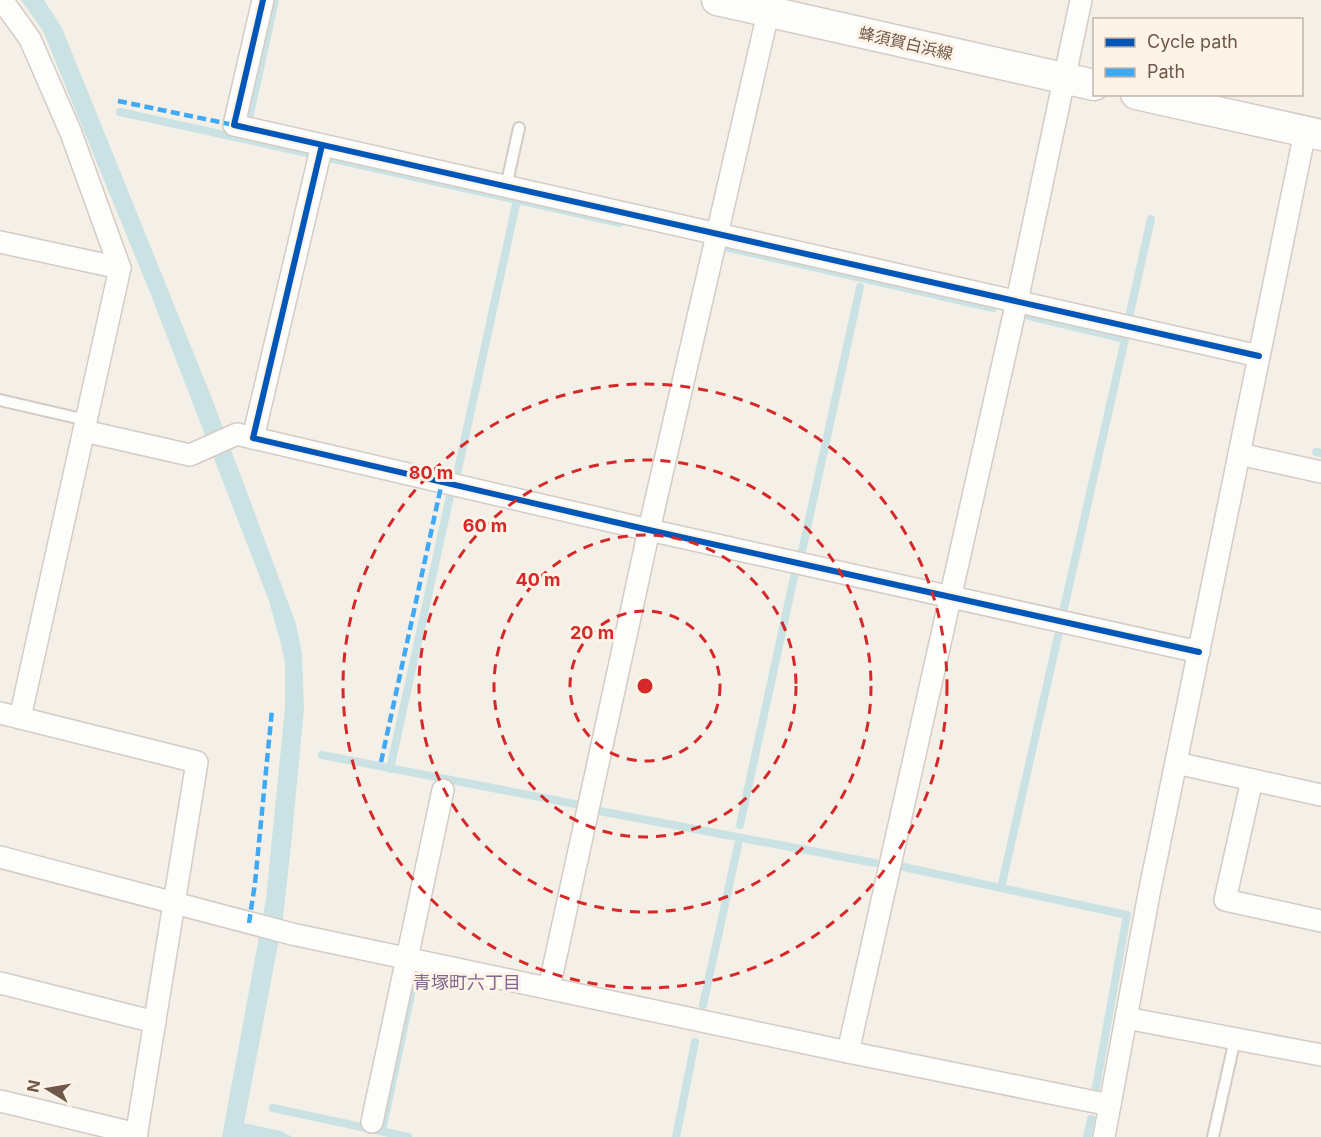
<svg xmlns="http://www.w3.org/2000/svg" width="1321" height="1137" font-family="Inter,'Noto Sans JP',sans-serif">
  <style>
    .water { fill: #cae2e3 }
    .lines { fill: none; stroke-linecap: round; stroke-linejoin: round }
    .stream { stroke: #cae2e3; stroke-width: 8 }
    .lane-casing { stroke: #d3ccc5; stroke-width: 14 }
    .street-casing { stroke: #d3ccc5; stroke-width: 24 }
    .secondary-casing { stroke: #d3cbc4; stroke-width: 33 }
    .lane { stroke: #fdfdfb; stroke-width: 10 }
    .street { stroke: #fdfdfb; stroke-width: 21 }
    .secondary { stroke: #fdfdfb; stroke-width: 30 }
    .quiet { stroke: #3fa9f5; stroke-width: 4.5; stroke-dasharray: 9 4.5; stroke-linecap: butt }
    .cycleway-casing { stroke: #fdf4e7; stroke-width: 10 }
    .cycleway { stroke: #0057b8; stroke-width: 6 }
    .ring { fill: none; stroke: #d62828; stroke-width: 3; stroke-dasharray: 10 8 }
    .labels { text-anchor: middle; stroke-width: 6; stroke-linejoin: round; paint-order: stroke }
    .street-label { font-size: 16px; fill: #6f574a; stroke: #fdf4e7 }
    .neighbourhood-label { font-size: 18px; fill: #826692; stroke: #fdf4e7 }
    .centre { fill: #d62828; stroke: #fdf4e7; stroke-width: 3 }
    .ring-label { font-size: 18px; text-anchor: middle; font-weight: bold; fill: #d62828; stroke: #fdf4e7; stroke-width: 6; stroke-linejoin: round; paint-order: stroke }
  </style>
  <rect width="100%" height="100%" fill="#f4efe7"/>
  <polygon class="water" points="21,0 44,0 62,28 211,396 296,624 302,654 304,709 291,845 283,918 244,1123 281,1131 292,1137 222,1137 266,899 285,708 285,663 281,644 269,601 151,295 43,31"/>
  <g class="lines">
    <g class="stream">
      <polyline points="120,112 312,154"/>
      <polyline points="250,114 275,0"/>
      <polyline points="329,158 620,223"/>
      <polyline points="725,247 993,308"/>
      <polyline points="1029,316 1125,339 1064,608"/>
      <polyline points="1129,317 1151,219"/>
      <polyline points="1316,452 1321,453"/>
      <polyline points="457,474 517,200"/>
      <polyline points="802,551 860,287"/>
      <polyline points="322,755 575,804"/>
      <polyline points="390,769 450,496"/>
      <polyline points="594,810 875,863"/>
      <polyline points="740,825 794,577"/>
      <polyline points="899,866 1127,915 1096,1087"/>
      <polyline points="1001,888 1059,632"/>
      <polyline points="703,1005 738,845"/>
      <polyline points="273,1108 408,1137"/>
      <polyline points="382,1131 415,975"/>
      <polyline points="676,1137 695,1042"/>
      <polyline points="1087,1137 1091,1119"/>
    </g>
    <g class="lane-casing">
      <g id="lane">
        <polyline points="506,187 519,128"/>
        <polyline points="0,400 86,420"/>
        <polyline points="1213,1137 1235,1039"/>
      </g>
    </g>
    <g class="street-casing">
      <g id="street">
        <polyline points="2,0 30,39 71,133 120,268 20,718"/>
        <polyline points="263,0 234,125 1259,356"/>
        <polyline points="322,145 253,438 649,530 1199,652"/>
        <polyline points="0,242 120,268"/>
        <polyline points="84,431 190,455 237,434 253,438"/>
        <polyline points="1239,454 1321,472"/>
        <polyline points="0,713 197,762 136,1137"/>
        <polyline points="1176,763 1321,795"/>
        <polyline points="1252,780 1225,900 1321,921"/>
        <polyline points="0,857 292,934 848,1052 1110,1105"/>
        <polyline points="0,983 155,1022"/>
        <polyline points="549,988 649,530 771,0"/>
        <polyline points="1126,1018 1321,1055"/>
        <polyline points="848,1052 1017,301 1081,0"/>
        <polyline points="0,1101 137,1134"/>
        <polyline points="372,1122 443,790"/>
        <polyline points="1104,1137 1149,894 1305,132"/>
      </g>
    </g>
    <g class="secondary-casing">
      <g id="secondary">
        <polyline points="717,0 1094,85"/>
        <polyline points="1136,94 1321,135"/>
      </g>
    </g>
    <use href="#lane" class="lane"/>
    <use href="#street" class="street"/>
    <use href="#secondary" class="secondary"/>
    <g class="quiet">
      <polyline points="118,101 234,125"/>
      <polyline points="381,762 442,482"/>
      <polyline points="249,923 255,883 272,710"/>
    </g>
    <g class="cycleway-casing">
      <g id="cycleway">
        <polyline points="263,0 234,125 1259,356"/>
        <polyline points="322,145 253,438 649,530 1199,652"/>
      </g>
    </g>
    <use href="#cycleway" class="cycleway"/>
  </g>
  <g class="ring">
    <circle cx="645" cy="686" r="75"/>
    <circle cx="645" cy="686" r="151"/>
    <circle cx="645" cy="686" r="226"/>
    <circle cx="645" cy="686" r="302"/>
  </g>
  <g class="labels">
    <g class="street-label">
      <text transform="translate(906 43) rotate(13)" y="6">蜂須賀白浜線</text>
    </g>
    <g class="neighbourhood-label">
      <text x="467" y="989">青塚町六丁目</text>
    </g>
  </g>
  <circle cx="645" cy="686" r="9" class="centre"/>
  <g class="ring-label">
    <text x="431" y="479">80 m</text>
    <text x="485" y="532">60 m</text>
    <text x="538" y="586">40 m</text>
    <text x="592" y="639">20 m</text>
  </g>
  <rect x="1093" y="18" width="210" height="78" fill="#fdf4e7" stroke="#c4b5a8" stroke-width="1.5"/>
  <rect x="1105" y="38" width="30" height="9" fill="#0057b8" stroke="#c4b5a8" stroke-width="1.5"/>
  <text x="1147" y="48" font-size="18" fill="#6f574a">Cycle path</text>
  <rect x="1105" y="68" width="30" height="9" fill="#3fa9f5" stroke="#c4b5a8" stroke-width="1.5"/>
  <text x="1147" y="78" font-size="18" fill="#6f574a">Path</text>
  <g transform="translate(48 1089) rotate(281)" stroke="#fdf4e7" stroke-width="4.5" paint-order="stroke">
  <path d="M0-4.5L10 22L0 15L-10 22Z" fill="#6f574a"/>
  <text y="-9" font-size="16" font-weight="bold" text-anchor="middle" fill="#6f574a">N</text>
  </g>
</svg>
